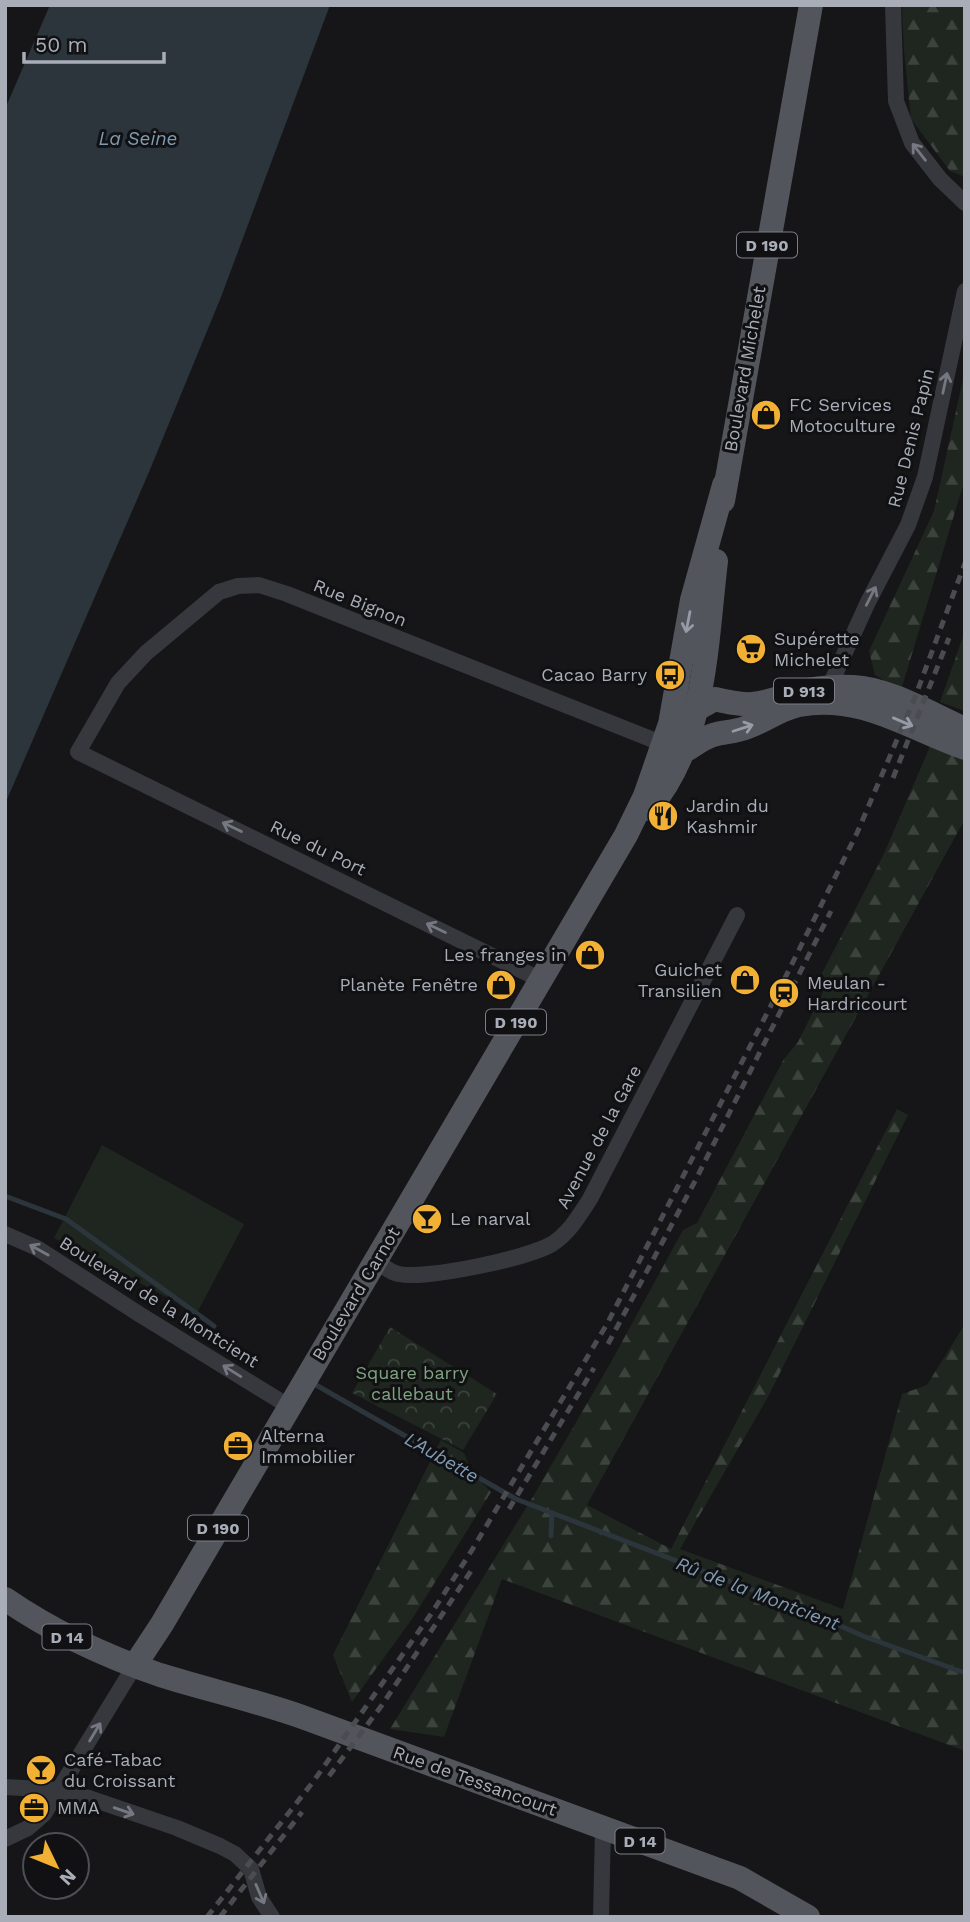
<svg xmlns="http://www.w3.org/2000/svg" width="970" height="1922" font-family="'Work Sans',sans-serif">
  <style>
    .forest { fill: url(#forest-firs) }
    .park { fill: url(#park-crowns) }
    .pitch { fill: #1e261f }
    .water { fill: #2c353c }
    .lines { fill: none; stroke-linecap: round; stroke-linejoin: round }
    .stream { stroke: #2c353c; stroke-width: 5 }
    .minor { stroke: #37383d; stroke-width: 16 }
    .primary { stroke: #53555c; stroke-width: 24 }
    .rail { stroke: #4a4c52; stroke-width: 5; stroke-dasharray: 9 7; stroke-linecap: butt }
    .oneway { stroke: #757881 }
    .oneway2 { stroke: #979ba6 }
    .labels { text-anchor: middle; stroke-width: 6; stroke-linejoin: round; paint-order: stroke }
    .shield { fill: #111113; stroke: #7b7e86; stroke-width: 2 }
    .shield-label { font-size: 16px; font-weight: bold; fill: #a8adb8 }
    .street-label { font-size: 18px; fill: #a8adb8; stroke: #111113 }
    .poi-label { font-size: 18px; fill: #a8adb8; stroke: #111113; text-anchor: start }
    .park-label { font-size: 18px; fill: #7fa381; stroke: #111113 }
    .water-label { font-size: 19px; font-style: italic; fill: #7f9bb3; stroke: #111113 }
  </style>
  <defs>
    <pattern id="forest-firs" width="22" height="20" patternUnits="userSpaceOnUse" patternTransform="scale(1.75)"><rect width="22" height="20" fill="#1e261f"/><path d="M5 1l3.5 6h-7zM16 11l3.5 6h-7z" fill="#3c433d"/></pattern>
    <pattern id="park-crowns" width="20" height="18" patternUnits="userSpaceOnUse" patternTransform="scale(1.75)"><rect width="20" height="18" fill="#1e261f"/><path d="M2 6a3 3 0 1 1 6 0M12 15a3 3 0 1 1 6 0" fill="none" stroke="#3c433d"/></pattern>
  </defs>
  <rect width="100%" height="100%" fill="#161618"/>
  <g class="forest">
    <polygon points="902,5 965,5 965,177 950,171 911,119 904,51"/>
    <polygon points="965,370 965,479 901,690 875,675 869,651 934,511"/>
    <polygon points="965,631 965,711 940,702"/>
    <polygon points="931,744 965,760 965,819 587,1505 671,1549 897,1109 908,1115 769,1395 680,1549 843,1609 902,1394 927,1385 965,1324 965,1751 502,1579 444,1737 390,1729 534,1495 611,1362 683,1230 697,1223 784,1059 798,1042 829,980 821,975 883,856"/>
    <polygon points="441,1440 464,1453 472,1473 491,1492 414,1616 352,1702 333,1655"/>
  </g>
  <polygon class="park" points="390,1327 497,1394 463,1450 352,1393"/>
  <polygon class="pitch" points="102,1145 244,1224 197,1313 54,1238"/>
  <polygon class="water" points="50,5 330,5 221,297 149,472 5,804 5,109"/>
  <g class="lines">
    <g class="stream">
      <polyline points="5,1196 66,1219 214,1326"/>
      <polyline points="316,1385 516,1499 809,1612 863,1636 965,1673"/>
      <polyline points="551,1536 552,1513"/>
    </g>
    <g class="minor">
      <polyline points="893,5 896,101 912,143 940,179 965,203"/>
      <polyline points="826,694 868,602 908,525 925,477 965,291"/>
      <polyline points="541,980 78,752 118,683 146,653 219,592 238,586 259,585 287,594 671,747"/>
      <polyline points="5,1234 37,1248 139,1314 290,1407"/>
      <path d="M376,1261C383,1266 391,1273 399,1274C426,1280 528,1258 552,1244C569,1233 579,1216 590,1199L737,915"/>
      <polyline points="5,1787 59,1790 89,1798 177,1828 220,1846 235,1854 251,1869 259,1897 272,1917"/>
      <polyline points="5,1839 28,1828 44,1814 135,1665"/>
      <polyline points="601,1917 603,1828"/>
    </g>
    <g class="primary">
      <polyline points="723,501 811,5"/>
      <path d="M686,715L715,699C727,702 739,705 752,704C767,703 780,697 794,693C813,688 833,686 853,687C888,688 933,715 965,729"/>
      <path d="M684,751C693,746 703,738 713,735C723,732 734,732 745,728C764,722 779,709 799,705C861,693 910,729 965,748"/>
      <path d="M649,809C706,741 706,645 716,561"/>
      <path d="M5,1599C53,1632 104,1656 160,1675C208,1690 258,1701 305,1718L740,1878L808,1917"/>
      <polyline points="135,1665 162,1624 626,835 645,796 670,724 692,600 724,485"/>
    </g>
    <g class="rail">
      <polyline points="893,778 949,638"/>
      <polyline points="608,1344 694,1183 831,911"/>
      <polyline points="509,1509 594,1368"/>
      <polyline points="329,1776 382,1705 473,1568"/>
      <polyline points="207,1917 313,1782 431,1614 472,1550 607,1324 779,990 857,833 914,700 965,563"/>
      <polyline points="220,1917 302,1812"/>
    </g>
  </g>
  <defs><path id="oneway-shaft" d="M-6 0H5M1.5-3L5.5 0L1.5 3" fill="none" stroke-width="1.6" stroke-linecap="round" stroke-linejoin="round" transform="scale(1.75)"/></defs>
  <g class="oneway">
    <use href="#oneway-shaft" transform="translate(919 152) rotate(-128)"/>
    <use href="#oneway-shaft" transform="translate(945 383) rotate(-78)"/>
    <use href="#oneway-shaft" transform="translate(871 596) rotate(-63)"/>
    <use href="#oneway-shaft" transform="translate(232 827) rotate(-154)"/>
    <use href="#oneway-shaft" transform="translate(436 928) rotate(-154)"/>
    <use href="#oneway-shaft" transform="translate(39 1250) rotate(-151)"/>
    <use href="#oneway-shaft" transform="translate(232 1371) rotate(-148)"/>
    <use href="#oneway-shaft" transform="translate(95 1732) rotate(-59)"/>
    <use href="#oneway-shaft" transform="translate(124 1811) rotate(19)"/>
    <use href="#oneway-shaft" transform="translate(260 1894) rotate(67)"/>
  </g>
  <g class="oneway2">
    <use href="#oneway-shaft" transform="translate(688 622) rotate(101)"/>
    <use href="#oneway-shaft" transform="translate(903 722) rotate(23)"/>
    <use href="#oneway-shaft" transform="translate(743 728) rotate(-18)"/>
  </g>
  <defs>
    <g id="shop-disc" transform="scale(1.575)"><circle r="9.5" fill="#f2b134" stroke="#111113"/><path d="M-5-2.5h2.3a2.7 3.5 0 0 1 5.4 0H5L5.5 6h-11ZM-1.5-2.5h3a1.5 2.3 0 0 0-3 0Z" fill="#111"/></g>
    <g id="supermarket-disc" transform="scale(1.575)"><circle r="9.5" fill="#f2b134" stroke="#111113"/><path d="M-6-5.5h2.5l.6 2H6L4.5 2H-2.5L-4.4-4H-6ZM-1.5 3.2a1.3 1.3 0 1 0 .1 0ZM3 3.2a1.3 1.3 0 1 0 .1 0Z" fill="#111"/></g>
    <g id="bus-disc" transform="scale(1.575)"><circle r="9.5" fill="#f2b134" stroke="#111113"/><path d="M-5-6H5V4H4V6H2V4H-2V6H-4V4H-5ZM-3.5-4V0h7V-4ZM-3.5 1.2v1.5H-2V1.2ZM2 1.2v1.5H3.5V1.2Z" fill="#111"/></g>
    <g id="restaurant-disc" transform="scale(1.575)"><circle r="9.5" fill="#f2b134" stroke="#111113"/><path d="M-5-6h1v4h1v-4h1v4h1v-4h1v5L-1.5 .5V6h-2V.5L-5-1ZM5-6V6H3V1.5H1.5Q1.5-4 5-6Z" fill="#111"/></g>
    <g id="station-disc" transform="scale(1.575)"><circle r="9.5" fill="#f2b134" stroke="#111113"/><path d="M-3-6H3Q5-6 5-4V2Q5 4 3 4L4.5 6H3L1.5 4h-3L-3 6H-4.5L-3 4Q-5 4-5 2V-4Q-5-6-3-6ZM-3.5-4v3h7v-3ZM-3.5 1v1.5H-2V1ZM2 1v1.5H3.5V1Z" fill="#111"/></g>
    <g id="bar-disc" transform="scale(1.575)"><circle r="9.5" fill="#f2b134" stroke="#111113"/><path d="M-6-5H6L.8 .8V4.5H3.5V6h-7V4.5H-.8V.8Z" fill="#111"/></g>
    <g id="office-disc" transform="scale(1.575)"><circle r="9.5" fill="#f2b134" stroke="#111113"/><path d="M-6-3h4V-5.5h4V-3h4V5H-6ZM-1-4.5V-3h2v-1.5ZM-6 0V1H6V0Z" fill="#111"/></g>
  </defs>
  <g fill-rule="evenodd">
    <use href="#shop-disc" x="766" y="415"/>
    <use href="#supermarket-disc" x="751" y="649"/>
    <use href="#bus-disc" x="670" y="675"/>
    <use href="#restaurant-disc" x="663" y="816"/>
    <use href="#shop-disc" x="590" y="955"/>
    <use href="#shop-disc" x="745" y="980"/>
    <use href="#shop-disc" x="501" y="985"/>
    <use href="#station-disc" x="784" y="993"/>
    <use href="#bar-disc" x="427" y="1219"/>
    <use href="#office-disc" x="238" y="1446"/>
    <use href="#bar-disc" x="41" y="1770"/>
    <use href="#office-disc" x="34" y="1808"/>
  </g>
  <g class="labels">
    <g class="shield">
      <rect x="737" y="232.5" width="60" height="25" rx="5"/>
      <rect x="774" y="678.5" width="60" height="25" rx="5"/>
      <rect x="486" y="1009.5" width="60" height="25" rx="5"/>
      <rect x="188" y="1515.5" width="60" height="25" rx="5"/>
      <rect x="42.5" y="1624.5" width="49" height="25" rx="5"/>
      <rect x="615.5" y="1828.5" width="49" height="25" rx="5"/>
    </g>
    <g class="shield-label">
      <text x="767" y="251">D 190</text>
      <text x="804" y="697">D 913</text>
      <text x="516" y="1028">D 190</text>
      <text x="218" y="1534">D 190</text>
      <text x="67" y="1643">D 14</text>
      <text x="640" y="1847">D 14</text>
    </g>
    <g class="street-label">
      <text transform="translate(745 369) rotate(-80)" y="6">Boulevard Michelet</text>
      <text transform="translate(911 438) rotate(-76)" y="6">Rue Denis Papin</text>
      <text transform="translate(360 603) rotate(22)" y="6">Rue Bignon</text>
      <text transform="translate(318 848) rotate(26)" y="6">Rue du Port</text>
      <text transform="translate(599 1137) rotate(-62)" y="6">Avenue de la Gare</text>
      <text transform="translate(356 1294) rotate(-59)" y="6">Boulevard Carnot</text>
      <text transform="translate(159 1302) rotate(32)" y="6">Boulevard de la Montcient</text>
      <text transform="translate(475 1781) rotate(20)" y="6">Rue de Tessancourt</text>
    </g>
    <g class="poi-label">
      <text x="789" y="411">FC Services<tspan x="789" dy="21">Motoculture</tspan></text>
      <text x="774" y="645">Supérette<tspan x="774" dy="21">Michelet</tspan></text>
      <text x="647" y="681" text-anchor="end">Cacao Barry</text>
      <text x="686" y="812">Jardin du<tspan x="686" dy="21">Kashmir</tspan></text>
      <text x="567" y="961" text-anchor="end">Les franges in</text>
      <text x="722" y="976" text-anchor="end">Guichet<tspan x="722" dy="21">Transilien</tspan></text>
      <text x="807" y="989">Meulan -<tspan x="807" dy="21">Hardricourt</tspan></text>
      <text x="478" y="991" text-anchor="end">Planète Fenêtre</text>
      <text x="450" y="1225">Le narval</text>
      <text x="261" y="1442">Alterna<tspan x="261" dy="21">Immobilier</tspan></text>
      <text x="64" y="1766">Café-Tabac<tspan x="64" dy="21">du Croissant</tspan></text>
      <text x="57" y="1814">MMA</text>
    </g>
    <g class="park-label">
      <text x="412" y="1379">Square barry<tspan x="412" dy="21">callebaut</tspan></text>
    </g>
    <g class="water-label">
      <text x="138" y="145">La Seine</text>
      <text transform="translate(442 1457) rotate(30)" y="7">L'Aubette</text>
      <text transform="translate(758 1593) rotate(21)" y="7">Rû de la Montcient</text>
    </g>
  </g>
  <rect width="970" height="1922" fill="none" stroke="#a8adb8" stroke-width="14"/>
  <g transform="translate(56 1866) rotate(133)"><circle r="33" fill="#111113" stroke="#4d4f55" stroke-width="2"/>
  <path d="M0-5L12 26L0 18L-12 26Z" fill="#f2b134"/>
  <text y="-10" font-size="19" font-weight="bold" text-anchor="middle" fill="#a8adb8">N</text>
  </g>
  <path d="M24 52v10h140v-10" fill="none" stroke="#a8adb8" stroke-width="3.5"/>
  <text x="35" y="52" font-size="21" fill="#a8adb8" stroke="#111113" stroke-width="5" paint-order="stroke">50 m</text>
</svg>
